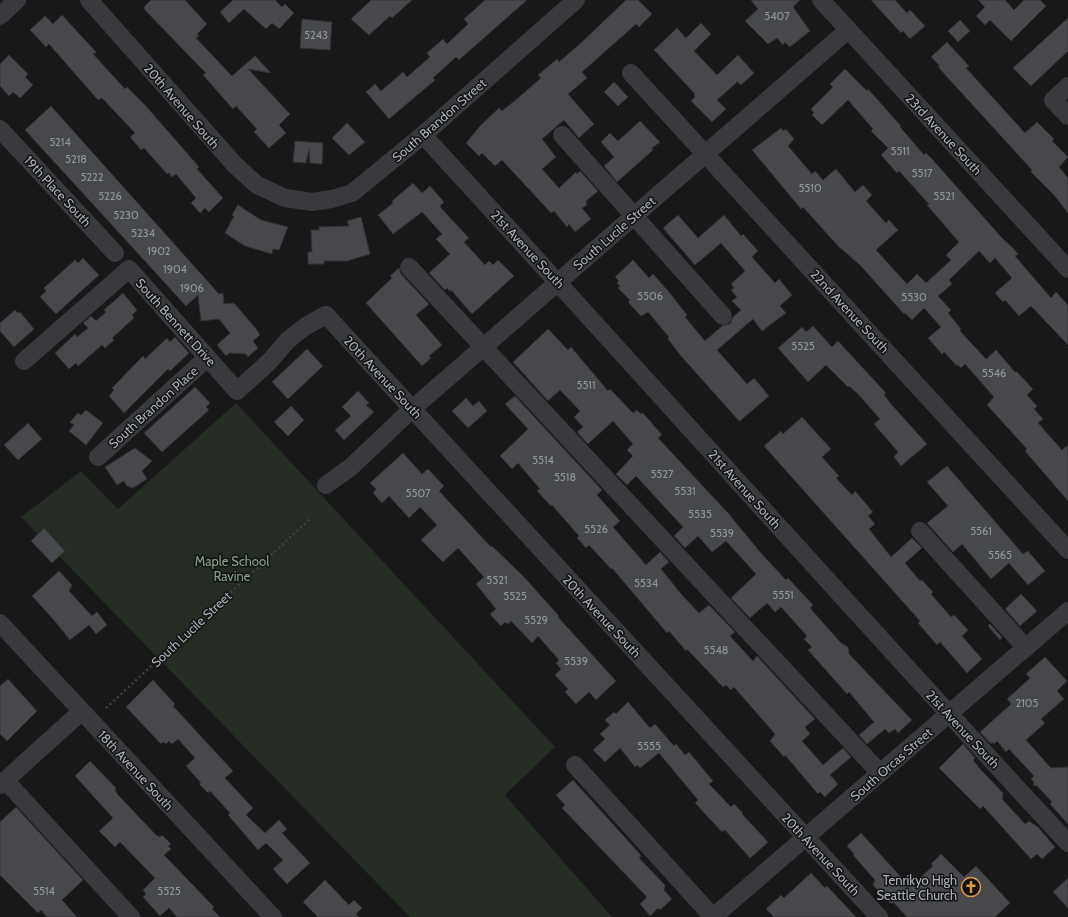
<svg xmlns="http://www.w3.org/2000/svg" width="1068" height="917" font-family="Cabin,sans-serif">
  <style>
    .green { fill: #242c24 }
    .building { fill: #47484c; stroke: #323235 }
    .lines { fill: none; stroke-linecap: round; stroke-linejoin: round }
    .path { stroke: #3f4145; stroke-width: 2.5; stroke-dasharray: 2 3; stroke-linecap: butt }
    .minor { stroke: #393a3e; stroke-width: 18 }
    .labels { text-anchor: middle; stroke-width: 3; stroke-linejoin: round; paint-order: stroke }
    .number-label { font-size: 11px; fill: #92979d }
    .street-label { font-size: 13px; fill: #abb1b8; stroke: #131314 }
    .park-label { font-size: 13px; fill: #86a184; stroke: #131314 }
    .poi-label { font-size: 13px; fill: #abb1b8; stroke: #131314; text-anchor: end }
  </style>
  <rect width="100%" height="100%" fill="#181819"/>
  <polygon class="green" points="236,403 555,747 505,795 612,917 410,917 21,517 81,471 118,509"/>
  <g class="building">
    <polygon points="151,0 185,0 207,24 197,34 199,36 196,38 232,76 255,56 271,73 248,69 290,114 279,125 286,133 269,148 254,132 257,129 236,106 233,109 203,75 206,73 200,67 145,10 144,7"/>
    <polygon points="233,0 275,0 282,7 285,4 294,13 279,29 272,23 266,29 244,9 229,23 220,12"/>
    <polygon points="371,0 412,0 392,18 390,16 369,35 351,19"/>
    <polygon points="485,0 527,0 459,60 456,57 433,78 435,80 389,119 366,92 375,84 381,91 403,72 407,77 430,57 427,53 443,39 447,44 468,24 464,19"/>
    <polygon points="626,0 638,0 652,14 639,27 636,24 582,72 587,78 568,94 594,124 579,138 564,120 542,139 556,157 542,169 559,188 576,172 577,174 580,171 598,191 586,201 587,205 582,208 591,219 575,232 569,224 567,227 554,211 551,213 502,160 495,166 482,153 479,156 466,143 481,125 499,108 502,111 518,98 541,78 538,75 557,59 559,62 582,42"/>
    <polygon points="751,0 800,0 793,7 810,31 790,47 785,42 783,45 777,38 768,44 745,21 758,9"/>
    <polygon points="871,0 895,0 907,13 910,10 925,26 910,39 903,31 901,33"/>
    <polygon points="978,0 1005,0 1014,10 1024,0 1040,0 1046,6 1011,41 990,20 985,25 976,16 985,7"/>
    <polygon points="62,15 96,52 93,54 125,89 127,87 145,105 199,167 197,169 223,198 209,212 205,208 200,213 191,203 196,198 176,174 172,177 169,173 167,174 144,148 141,150 130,137 135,133 102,98 98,100 49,44 46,47 30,30 45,16 53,24"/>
    <polygon points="1068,18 1068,51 1031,86 1013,68"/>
    <polygon points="302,19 332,22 330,50 300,48"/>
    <polygon points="960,20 970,31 958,42 948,31"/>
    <polygon points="701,23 711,34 694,51 717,75 738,55 754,73 741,85 737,82 717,100 726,109 712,122 691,101 695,97 694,95 695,94 654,50 677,28 686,38"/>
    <polygon points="947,42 969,66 966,68 1025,133 1037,122 1054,139 1052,141 1068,157 1059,167 1068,178 1068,213 1054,195 1031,172 1032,170 938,67 940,66 931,57"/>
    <polygon points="9,55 28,74 25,77 33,85 20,98 13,92 9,96 0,86 0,64"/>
    <polygon points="845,69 867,91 868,89 901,126 900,127 924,155 926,153 932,159 1002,238 1013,248 1018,254 1015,256 1051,298 1056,292 1068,305 1068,345 1031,306 1019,316 1005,300 1003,302 995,293 1012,278 995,258 990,263 979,251 949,280 952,284 938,296 951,310 948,313 961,329 960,331 986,359 996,350 1015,372 1016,371 1033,389 1027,395 1037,406 1034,409 1043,419 1038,423 1062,450 1068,445 1068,501 1025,451 1027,449 987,405 994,397 965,364 961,368 958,365 957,366 944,352 942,354 928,338 941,327 924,308 912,320 905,313 904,314 860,265 838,246 803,207 801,209 752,150 781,128 783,131 786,129 794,139 788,146 812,174 815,171 823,180 836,169 855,192 863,185 872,195 866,201 886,223 889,220 898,230 876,250 907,284 917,274 926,283 951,260 946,255 959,242 927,205 929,204 899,171 897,173 881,155 888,148 871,131 873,129 848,100 822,125 812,115 814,113 811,109 833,87 830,84"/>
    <polygon points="614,82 628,97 618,106 604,92"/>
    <polygon points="51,106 219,294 223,293 224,304 234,303 257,330 260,335 253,341 258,348 248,357 246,354 229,353 226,356 217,345 230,333 219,319 201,321 198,295 186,306 25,130"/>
    <polygon points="640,121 660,142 652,148 653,150 617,182 604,166 614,157 601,142 610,133 618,141"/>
    <polygon points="347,123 365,142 349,155 332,138"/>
    <polygon points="295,141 323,143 322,164 310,163 309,149 306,163 293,162"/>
    <polygon points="413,183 422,193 430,186 444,202 440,206 441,208 469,238 464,242 485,265 489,261 493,265 498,260 514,276 472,314 451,290 450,292 447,288 445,290 429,273 450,254 436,239 442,234 422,212 393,234 378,215 393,203 392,201"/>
    <polygon points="238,205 261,220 288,227 279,250 273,249 272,254 245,246 225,233 234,216 232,215"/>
    <polygon points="678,215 698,238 724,215 741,236 743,234 758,251 752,257 775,283 779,279 792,295 780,306 786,313 762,331 753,319 717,350 747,384 754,378 769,396 741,420 739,421 681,356 668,339 669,337 648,312 641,316 628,302 630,300 618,288 620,286 617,283 619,281 615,277 633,260 649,278 653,274 669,292 687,315 685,317 705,341 722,326 730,324 733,317 741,310 732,301 737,297 731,290 734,288 731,284 745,271 721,243 695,265 663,228"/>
    <polygon points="361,217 370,254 347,261 324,261 324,264 308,264 308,252 312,252 311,230 319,230 319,227 349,226 347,221"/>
    <polygon points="83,258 99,275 56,314 40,297 46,291 44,288 75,260 78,263"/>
    <polygon points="399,268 401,274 429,304 416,315 442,345 429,356 431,358 422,366 366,303 392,278 390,276"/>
    <polygon points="123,293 137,310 132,315 134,318 112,338 114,340 105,348 102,345 78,366 76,363 69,369 55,353 75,334 77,337 88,328 83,323 91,316 96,321 106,312 104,310"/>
    <polygon points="15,310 18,313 20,312 34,329 14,347 0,331 0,323"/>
    <polygon points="813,326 832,347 838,341 886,393 884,395 891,404 927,444 901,466 894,457 898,452 874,424 880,419 859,395 849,386 848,387 826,365 808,382 778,348 802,327 806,332"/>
    <polygon points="548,329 568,350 571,347 608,391 610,389 633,413 637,410 641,414 643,413 662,435 658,438 728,513 760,552 786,580 788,578 813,605 810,608 841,643 848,647 849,654 912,720 898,733 895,729 889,733 885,729 867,744 859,735 874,722 849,692 847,694 808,650 812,647 804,639 807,636 782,608 781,607 775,612 767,603 750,618 731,598 756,574 726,541 712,552 698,536 685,548 674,536 683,527 636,476 627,485 616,474 633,456 627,450 633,444 613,421 588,444 577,432 583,427 574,417 580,411 560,390 548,401 513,362"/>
    <polygon points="175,337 189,353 170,371 168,369 124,413 109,396 114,390 112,388 143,356 145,359 167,338 170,342"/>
    <polygon points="307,349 323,366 288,399 272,382"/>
    <polygon points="195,387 210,403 206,407 209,410 162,452 144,433"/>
    <polygon points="358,391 369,403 366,405 374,412 344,440 335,430 351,416 342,407"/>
    <polygon points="515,396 602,490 597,495 620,521 613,527 646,565 660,552 669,562 661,569 682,595 699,613 709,605 735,632 730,636 753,661 757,656 815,719 805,727 810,734 802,741 823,765 843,748 851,757 830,775 838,784 825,797 820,792 818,794 785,755 784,757 770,741 775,734 734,687 731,690 726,685 723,687 687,649 686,651 669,631 667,633 612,568 611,569 589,545 586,548 577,538 579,536 552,505 551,506 537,491 540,489 518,463 512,469 500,456 528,429 505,404"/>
    <polygon points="466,398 473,406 479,401 487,411 468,428 452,411"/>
    <polygon points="291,406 304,420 288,436 274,422"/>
    <polygon points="86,410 103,423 86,445 69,431 74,425 70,422 78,413 81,415"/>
    <polygon points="802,417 831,449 822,457 839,476 836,478 852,495 855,491 873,512 868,516 875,524 869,529 891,557 912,538 922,548 905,563 920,581 922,580 933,592 931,594 951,617 954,615 968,630 962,636 982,659 967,673 940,642 937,645 918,623 920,621 764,446 781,431 783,434"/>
    <polygon points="28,423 42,439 18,460 4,445"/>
    <polygon points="135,448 152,461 142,471 147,479 133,488 127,486 124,481 117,485 105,467"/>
    <polygon points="403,453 422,474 428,469 444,486 439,491 491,547 492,546 524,577 559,616 558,617 616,681 596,700 589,692 576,704 565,692 568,689 555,675 561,669 556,663 559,660 538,636 532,643 511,621 508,624 505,622 501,626 490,614 496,609 476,584 484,577 458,548 443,562 421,540 437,525 420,507 409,518 389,496 382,503 373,493 376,489 370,483"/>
    <polygon points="947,466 1023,554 1028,551 1045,571 1028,585 1009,563 991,579 962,544 953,552 927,523 948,506 927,482"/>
    <polygon points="44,528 65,551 52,563 31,541"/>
    <polygon points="59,571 72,585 69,591 92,616 97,612 107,625 96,634 89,625 70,640 53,619 32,596"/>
    <polygon points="1021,594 1037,611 1020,626 1005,609"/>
    <polygon points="990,624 1002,637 1000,640 988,626"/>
    <polygon points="1045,657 1067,681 1057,691 1064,699 1041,719 1045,723 1026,740 1051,768 1068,767 1068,824 1050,804 1052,802 1037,786 1033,785 1034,782 1031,779 1034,776 1009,749 1006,752 997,741 994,744 992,742 991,744 980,732 1011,704 1007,699 1030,678 1026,674"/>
    <polygon points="8,679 37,711 7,741 0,734 0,686"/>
    <polygon points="153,680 175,704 173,706 233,771 225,778 253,808 246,815 265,833 279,820 287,829 282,833 310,863 287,884 273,869 283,860 266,843 258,850 228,815 230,813 210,791 208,793 199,784 201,783 186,766 195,758 178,739 172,744 169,741 166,744 163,742 161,744 126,707"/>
    <polygon points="628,702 650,728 655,724 674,746 676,744 685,755 689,752 713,781 709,784 731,807 734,804 743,813 742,814 768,842 755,854 750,858 725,830 722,832 695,803 698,800 659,753 640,768 637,765 635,767 620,748 605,762 593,750 605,739 600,734 610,725 605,720 614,712 616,714"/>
    <polygon points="963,744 975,758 973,760 981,770 1003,793 1002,799 1025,824 1029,821 1038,827 1055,847 1042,859 1037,854 1031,859 983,806 980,809 939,768"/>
    <polygon points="90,761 116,788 115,790 118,795 156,835 160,837 162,835 171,844 168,846 171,849 164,855 214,907 212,909 220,917 177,917 169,908 160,916 143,897 146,894 143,890 155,878 120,842 115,847 99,831 113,818 75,776"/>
    <polygon points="573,780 640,854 641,856 639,858 665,885 664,890 672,899 660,910 658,908 650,916 640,904 647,897 562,808 565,805 556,795"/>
    <polygon points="16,807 83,880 62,900 77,917 47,917 41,910 38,913 0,875 0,822"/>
    <polygon points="861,833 910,887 933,866 931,864 941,854 964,877 976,866 1010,903 995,917 907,917 894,903 890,903 873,885 875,880 853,855 854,854 847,846"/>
    <polygon points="811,873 825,888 827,886 856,917 774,917 766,909 781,895 784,898"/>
    <polygon points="1068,878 1068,908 1053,892"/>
    <polygon points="325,880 349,905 354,900 362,908 356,914 359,917 318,917 303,902"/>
  </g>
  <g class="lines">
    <polyline class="path" points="106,708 311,518"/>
    <g class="minor">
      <polyline points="89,0 235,165 257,185 285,198 312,202 332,199 352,193 423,135 576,0"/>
      <polyline points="821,0 1068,269"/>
      <polyline points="0,16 17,0"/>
      <polyline points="631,73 1068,550"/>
      <polyline points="1068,86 1053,100 1068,116"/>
      <polyline points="0,129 115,253"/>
      <path d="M423,135C639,370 851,609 1068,843"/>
      <polyline points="562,135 723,316"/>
      <polyline points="409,267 880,773"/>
      <polyline points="24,361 129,269 237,391 270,361 288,340 306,326 326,315 879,917"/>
      <polyline points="98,457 207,358"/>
      <polyline points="326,485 351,467 412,409 848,30"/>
      <polyline points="920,531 1026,648"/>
      <polyline points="0,623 273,917"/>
      <polyline points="575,765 713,917"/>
      <polyline points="5,780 131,917"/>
      <polyline points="0,785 81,712"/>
      <polyline points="713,917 1068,611"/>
    </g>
  </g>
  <defs>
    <g id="church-ring" transform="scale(1)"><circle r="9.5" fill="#131314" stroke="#df9c4a" stroke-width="1.5"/><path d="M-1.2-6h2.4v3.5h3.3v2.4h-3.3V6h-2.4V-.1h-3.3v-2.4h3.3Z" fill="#df9c4a"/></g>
  </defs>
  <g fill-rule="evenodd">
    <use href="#church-ring" x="971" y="887"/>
  </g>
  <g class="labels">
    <g class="number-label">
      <text x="777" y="20">5407</text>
      <text x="316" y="39">5243</text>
      <text x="60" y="146">5214</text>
      <text x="900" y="155">5511</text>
      <text x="76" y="163">5218</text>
      <text x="922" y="177">5517</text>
      <text x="92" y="181">5222</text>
      <text x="810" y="192">5510</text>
      <text x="110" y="200">5226</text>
      <text x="944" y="200">5521</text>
      <text x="126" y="219">5230</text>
      <text x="143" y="237">5234</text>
      <text x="159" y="255">1902</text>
      <text x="175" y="273">1904</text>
      <text x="192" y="292">1906</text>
      <text x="650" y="300">5506</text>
      <text x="914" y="301">5530</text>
      <text x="803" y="350">5525</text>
      <text x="994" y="377">5546</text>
      <text x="586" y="389">5511</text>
      <text x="543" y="464">5514</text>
      <text x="662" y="478">5527</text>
      <text x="565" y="481">5518</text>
      <text x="685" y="495">5531</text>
      <text x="418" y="497">5507</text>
      <text x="700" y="518">5535</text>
      <text x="596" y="533">5526</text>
      <text x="981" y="535">5561</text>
      <text x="722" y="537">5539</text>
      <text x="1000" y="559">5565</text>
      <text x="497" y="584">5521</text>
      <text x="646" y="587">5534</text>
      <text x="783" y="599">5551</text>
      <text x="515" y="600">5525</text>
      <text x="536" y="624">5529</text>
      <text x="716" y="654">5548</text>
      <text x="576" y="665">5539</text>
      <text x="1027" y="707">2105</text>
      <text x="649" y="750">5555</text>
      <text x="44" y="895">5514</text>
      <text x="169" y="895">5525</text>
    </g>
    <g class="street-label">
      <text transform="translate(182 106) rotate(49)" y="5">20th Avenue South</text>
      <text transform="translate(439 120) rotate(-41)" y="5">South Brandon Street</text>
      <text transform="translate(944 134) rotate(47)" y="5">23rd Avenue South</text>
      <text transform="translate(58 191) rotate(47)" y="5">19th Place South</text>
      <text transform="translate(614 233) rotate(-41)" y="5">South Lucile Street</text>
      <text transform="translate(528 249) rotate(47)" y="5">21st Avenue South</text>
      <text transform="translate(850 311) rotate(47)" y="5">22nd Avenue South</text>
      <text transform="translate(176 322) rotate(48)" y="5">South Bennett Drive</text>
      <text transform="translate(383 377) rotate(47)" y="5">20th Avenue South</text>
      <text transform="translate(153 407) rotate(-42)" y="5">South Brandon Place</text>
      <text transform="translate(745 489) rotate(48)" y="5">21st Avenue South</text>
      <text transform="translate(602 616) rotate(47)" y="5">20th Avenue South</text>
      <text transform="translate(191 629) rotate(-43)" y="5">South Lucile Street</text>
      <text transform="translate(963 729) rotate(47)" y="5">21st Avenue South</text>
      <text transform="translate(891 764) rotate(-41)" y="5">South Orcas Street</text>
      <text transform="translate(136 770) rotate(47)" y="5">18th Avenue South</text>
      <text transform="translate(821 854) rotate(47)" y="5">20th Avenue South</text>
    </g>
    <g class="park-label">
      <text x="232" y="566">Maple School<tspan x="232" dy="15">Ravine</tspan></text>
    </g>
    <g class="poi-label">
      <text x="957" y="885">Tenrikyo High<tspan x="957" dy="15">Seattle Church</tspan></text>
    </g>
  </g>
</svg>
